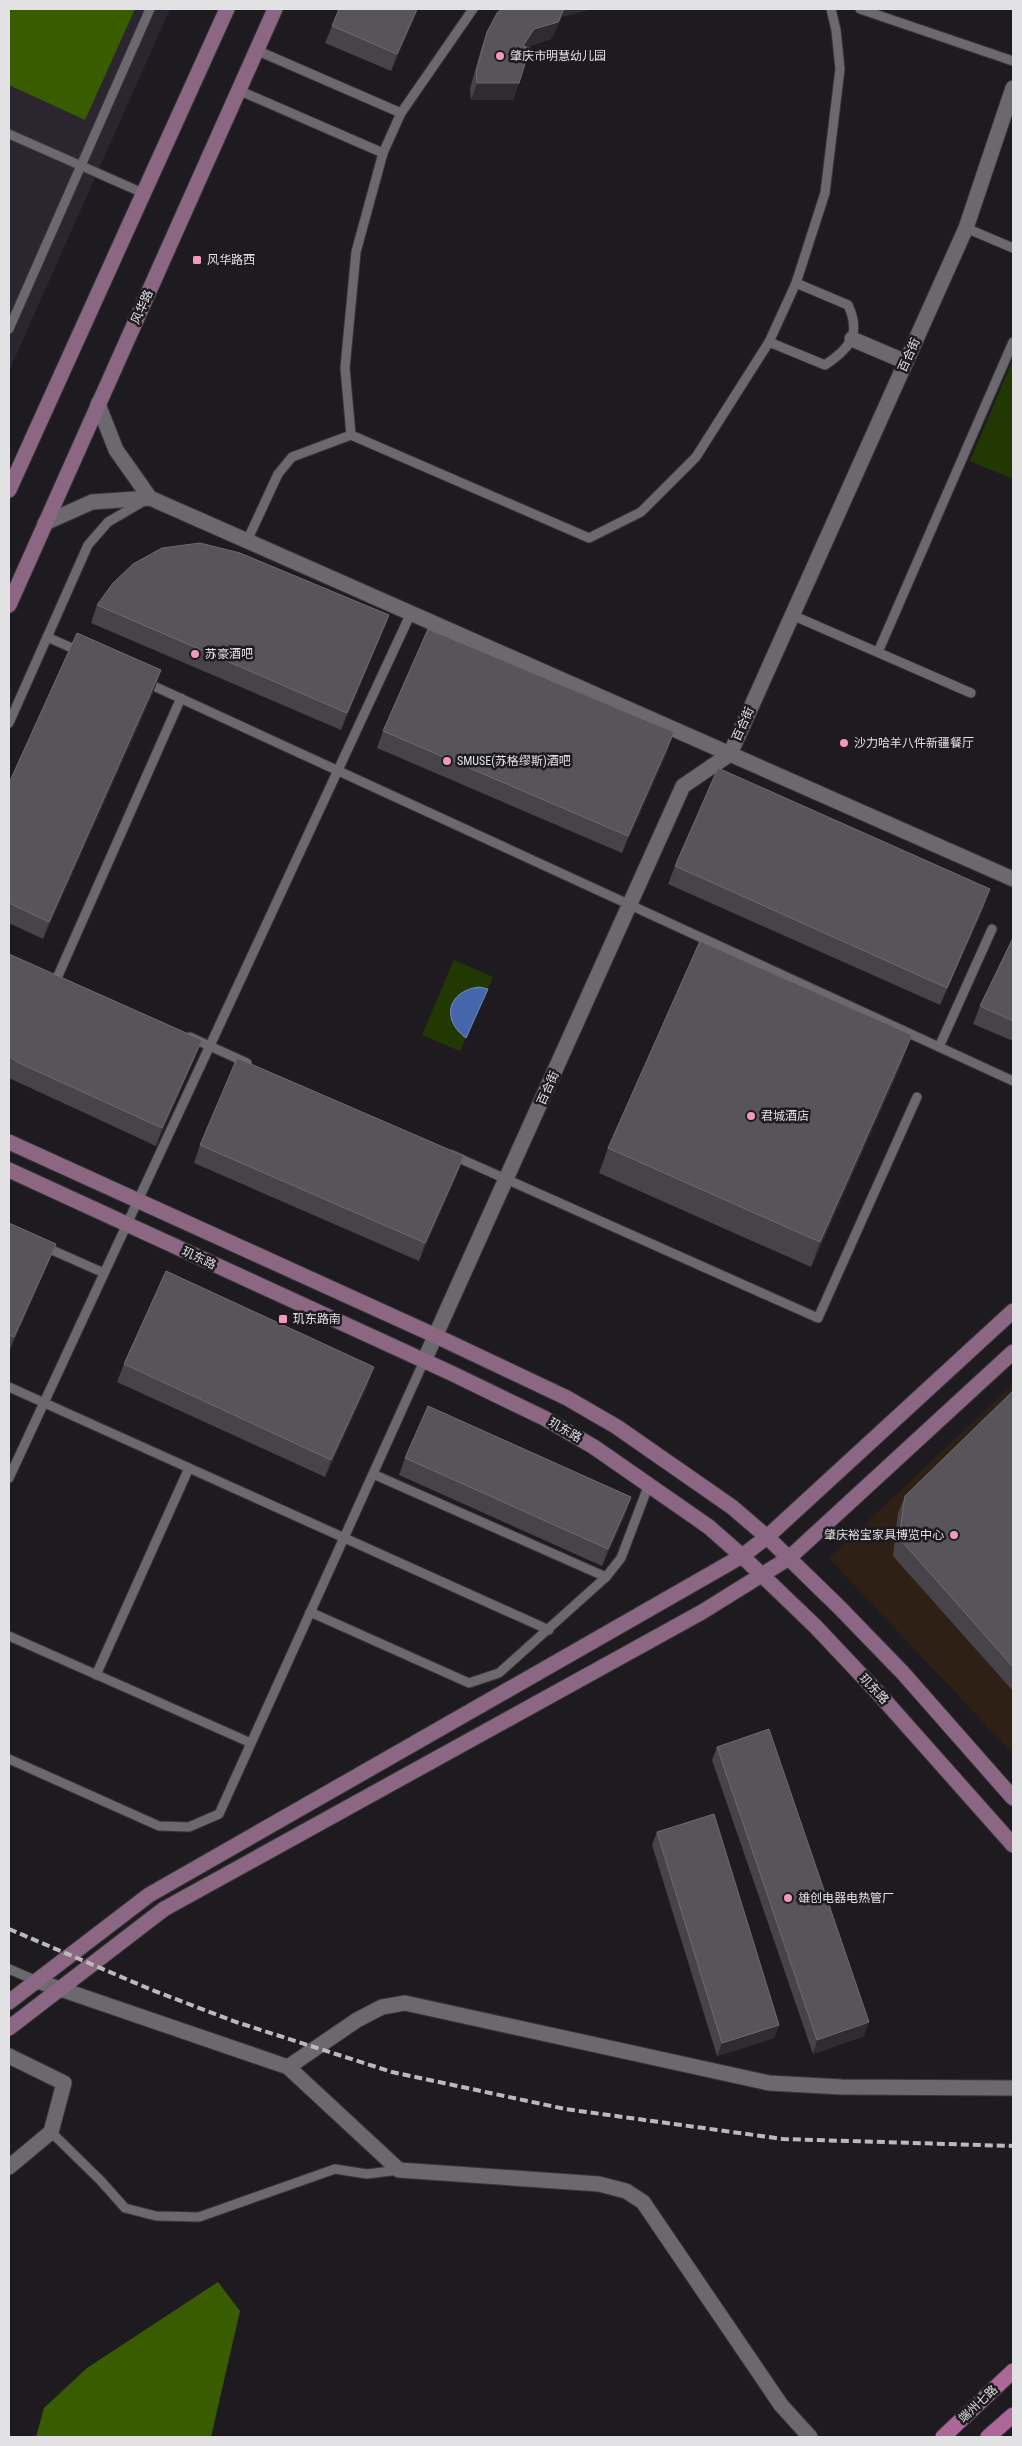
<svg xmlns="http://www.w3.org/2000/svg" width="1022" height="2446" font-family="'Roboto Condensed','Noto Sans SC',sans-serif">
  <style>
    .commercial { fill: #2e2014 }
    .built { fill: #2a252e }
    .green { fill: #223803 }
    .forest { fill: #3a5c00 }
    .water { fill: #4666ac; stroke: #758bbd }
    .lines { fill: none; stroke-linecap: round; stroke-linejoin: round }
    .lane-casing { stroke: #38363a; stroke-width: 11 }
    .street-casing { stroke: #38363a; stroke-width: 17 }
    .secondary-casing { stroke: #38363a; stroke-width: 17 }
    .primary-casing { stroke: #38363a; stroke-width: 17 }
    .lane { stroke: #6b686e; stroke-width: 9 }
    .street { stroke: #6b686e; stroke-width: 15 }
    .secondary { stroke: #8c6783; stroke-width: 15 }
    .primary { stroke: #ae6799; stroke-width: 15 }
    .rail { stroke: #bab9bc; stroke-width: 4; stroke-dasharray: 8 4; stroke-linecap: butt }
    .wall { fill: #474449 }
    .shaded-wall { fill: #2f2c31 }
    .building { fill: #575559; stroke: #6d6b6f }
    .poi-dot { fill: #f19ab3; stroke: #1e1b20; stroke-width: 2 }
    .labels { text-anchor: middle; stroke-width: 5; stroke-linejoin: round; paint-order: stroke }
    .poi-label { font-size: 12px; fill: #e2e1e4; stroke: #1e1b20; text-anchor: start }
    .street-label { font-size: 12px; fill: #e2e1e4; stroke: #1e1b20 }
  </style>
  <rect width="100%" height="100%" fill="#1e1b20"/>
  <polygon class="commercial" points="1013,1384 1013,1754 829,1558"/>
  <polygon class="built" points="9,9 170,9 9,371"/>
  <g class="green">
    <polygon points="1013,360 1013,479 970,461"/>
    <polygon points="454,960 493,977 488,989 479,987 458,1032 466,1038 460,1051 422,1035"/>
  </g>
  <g class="forest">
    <polygon points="9,9 135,9 85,120 9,85"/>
    <polygon points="218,2282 240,2311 211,2437 36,2437 44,2408 87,2368"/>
  </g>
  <path class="water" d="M479,987L488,989L466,1038C441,1020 447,991 479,987Z"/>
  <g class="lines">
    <g class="lane-casing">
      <g id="lane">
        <polyline points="473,9 401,113 383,153 356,252 345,368 351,435 589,538 641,512 696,457 769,342 796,283 825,193 840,69 836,30 831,9"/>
        <polyline points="860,9 1013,61"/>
        <polyline points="256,50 401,113"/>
        <polyline points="238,90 383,153"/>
        <polyline points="9,134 143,193"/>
        <polyline points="966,228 1013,248"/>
        <polyline points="9,329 150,9"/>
        <path d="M769,342L825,365C849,349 862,335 848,305L796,283"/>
        <polyline points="247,541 278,474 292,457 351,435"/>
        <polyline points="792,615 971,693"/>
        <polyline points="47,637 81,652"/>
        <polyline points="878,652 1013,342"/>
        <polyline points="145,682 1013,1081"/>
        <polyline points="9,723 88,545 108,522 144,501"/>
        <polyline points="57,978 181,698"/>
        <polyline points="190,1037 247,1063"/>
        <polyline points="939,1047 992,929"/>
        <polyline points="452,1155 818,1318 917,1097"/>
        <polyline points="43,1246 104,1273"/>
        <polyline points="9,1387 549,1630"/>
        <polyline points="373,1474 606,1577"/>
        <polyline points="9,1478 411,613"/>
        <polyline points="310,1612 469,1683 499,1673 606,1577 621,1558 649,1484"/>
        <polyline points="9,1636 251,1743"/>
        <polyline points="96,1675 189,1468"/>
        <polyline points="9,1759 159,1826 189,1827 219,1814 424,1361"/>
        <polyline points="9,1969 37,1981"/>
        <polyline points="51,2132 101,2181 125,2208 156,2216 199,2217 335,2169 367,2174 399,2170"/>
      </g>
    </g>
    <g class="street-casing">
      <g id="street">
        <polyline points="852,339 906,362"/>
        <polyline points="98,404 116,450 150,498"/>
        <polyline points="45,523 92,502 150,498 1013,879"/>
        <polyline points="424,1361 683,786 730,754 966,228 1013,88"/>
        <polyline points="37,1981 288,2067 399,2170 599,2184 626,2191 643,2202 781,2405 810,2437"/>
        <polyline points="9,2056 64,2083 51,2132 9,2167"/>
        <polyline points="288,2067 357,2020 382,2007 405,2003 769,2083 842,2087 1013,2088"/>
      </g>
    </g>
    <g class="secondary-casing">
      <g id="secondary">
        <polyline points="9,490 227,9"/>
        <polyline points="9,605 275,9"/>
        <polyline points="9,1142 436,1336 567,1398 617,1427 732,1507 767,1537 839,1607 903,1673 1013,1798"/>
        <polyline points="9,1170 451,1373 544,1418 594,1447 709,1527 742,1556 816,1627 879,1694 1013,1845"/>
        <polyline points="9,2002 149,1895 742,1556 767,1537 1013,1311"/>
        <polyline points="9,2028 164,1909 702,1612 789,1558 1013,1352"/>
      </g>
    </g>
    <g class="primary-casing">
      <g id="primary">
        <polyline points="943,2437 1013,2371"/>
        <polyline points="988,2437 1013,2415"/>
      </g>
    </g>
    <use href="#lane" class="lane"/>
    <use href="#street" class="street"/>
    <use href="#secondary" class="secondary"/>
    <use href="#primary" class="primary"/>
    <polyline class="rail" points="9,1929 152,1990 236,2022 392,2072 565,2109 783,2139 1013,2146"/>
  </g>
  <g class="wall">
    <polygon points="418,9 391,71 325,43 332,26"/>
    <polygon points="562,17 551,39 527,47 519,83 513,100 471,100 470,89 481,49 487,32"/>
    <polygon points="97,605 389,615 382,633 341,730 91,623"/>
    <polygon points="161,670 155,688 43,939 9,923 9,783"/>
    <polygon points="383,731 668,750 622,853 377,748"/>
    <polygon points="675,866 984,907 940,1005 668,884"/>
    <polygon points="1013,938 1013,1041 973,1024 980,1006"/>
    <polygon points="9,954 195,1057 156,1146 9,1078"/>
    <polygon points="903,1060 811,1267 599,1173 608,1148"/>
    <polygon points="200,1145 457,1174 419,1261 194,1163"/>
    <polygon points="9,1223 56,1244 49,1261 9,1352"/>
    <polygon points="124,1364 368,1384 325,1477 117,1382"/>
    <polygon points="1013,1391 1013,1691 893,1556 898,1513 905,1496"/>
    <polygon points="405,1458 631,1497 625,1515 602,1566 399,1475"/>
    <polygon points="717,1747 864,2036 813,2054 712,1760"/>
    <polygon points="657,1832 779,2025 774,2038 717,2056 652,1845"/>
  </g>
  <g class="shaded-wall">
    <polygon points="417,9 418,9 391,71 397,54"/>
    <polygon points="564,9 593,9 562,17 551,39 527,47 517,64 523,46 534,29"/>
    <polygon points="477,83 519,83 513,100 471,100"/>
    <polygon points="389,615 382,633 341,730 347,713"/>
    <polygon points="161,670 155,688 43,939 49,922"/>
    <polygon points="674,732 668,750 622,853 628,836"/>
    <polygon points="990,889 984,907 940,1005 947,988"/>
    <polygon points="912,1035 903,1060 811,1267 820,1242"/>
    <polygon points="202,1040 195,1057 156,1146 162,1128"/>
    <polygon points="464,1156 457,1174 419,1261 425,1243"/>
    <polygon points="56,1244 49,1261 9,1352 14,1337"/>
    <polygon points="374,1367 368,1384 325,1477 331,1460"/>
    <polygon points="631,1497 625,1515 602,1566 608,1549"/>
    <polygon points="869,2022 864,2036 813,2054 817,2040"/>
    <polygon points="779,2025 774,2038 717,2056 722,2043"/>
  </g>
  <g class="building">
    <polygon points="339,9 417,9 397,54 332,26"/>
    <polygon points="501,9 564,9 558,22 534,29 523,46 530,48 519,83 477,83 476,72 487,32 497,13"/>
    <polygon points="200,543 240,553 389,615 347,713 97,605 113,583 133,564 162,548"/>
    <polygon points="428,629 674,732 628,836 383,731"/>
    <polygon points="77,633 161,670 49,922 9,903 9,783"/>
    <polygon points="718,768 990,889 947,988 675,866"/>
    <polygon points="1013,938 1013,1021 980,1006"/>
    <polygon points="700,941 912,1035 820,1242 608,1148"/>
    <polygon points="9,954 202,1040 162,1128 17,1062 9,1056"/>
    <polygon points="237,1058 464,1156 425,1243 200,1145"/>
    <polygon points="9,1223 56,1244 14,1337 9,1335"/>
    <polygon points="166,1271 374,1367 331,1460 124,1364"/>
    <polygon points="1013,1391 1013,1667 899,1538 905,1496"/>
    <polygon points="428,1406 631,1497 608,1549 405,1458"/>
    <polygon points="769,1729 869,2022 817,2040 717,1747"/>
    <polygon points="714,1814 779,2025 722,2043 657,1832"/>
  </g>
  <g class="poi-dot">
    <circle cx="500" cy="56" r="5"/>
    <rect x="192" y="255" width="10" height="10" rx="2.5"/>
    <circle cx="195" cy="654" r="5"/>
    <circle cx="844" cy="743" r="5"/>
    <circle cx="447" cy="761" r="5"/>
    <circle cx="751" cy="1116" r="5"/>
    <rect x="278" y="1314" width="10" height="10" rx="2.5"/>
    <circle cx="954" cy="1535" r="5"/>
    <circle cx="788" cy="1898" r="5"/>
  </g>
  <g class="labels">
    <g class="poi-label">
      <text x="510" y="60">肇庆市明慧幼儿园</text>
      <text x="207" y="264">风华路西</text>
      <text x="205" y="658">苏豪酒吧</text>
      <text x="854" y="747">沙力哈羊八件新疆餐厅</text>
      <text x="457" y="765">SMUSE(苏格缪斯)酒吧</text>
      <text x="761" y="1120">君城酒店</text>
      <text x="293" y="1323">玑东路南</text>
      <text x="944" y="1539" text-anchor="end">肇庆裕宝家具博览中心</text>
      <text x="798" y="1902">雄创电器电热管厂</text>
    </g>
    <g class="street-label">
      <text transform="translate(142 307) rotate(-66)" y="4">风华路</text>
      <text transform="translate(909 355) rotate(-66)" y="4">百合街</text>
      <text transform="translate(743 724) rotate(-66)" y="4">百合街</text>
      <text transform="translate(548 1088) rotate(-66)" y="4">百合街</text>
      <text transform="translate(199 1258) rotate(25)" y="4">玑东路</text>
      <text transform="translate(565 1430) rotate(30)" y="4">玑东路</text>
      <text transform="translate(874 1689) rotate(47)" y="4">玑东路</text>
      <text transform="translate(978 2404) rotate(-43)" y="4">端州七路</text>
    </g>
  </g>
  <rect width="1022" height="2446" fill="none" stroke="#e2e1e4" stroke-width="20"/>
</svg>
